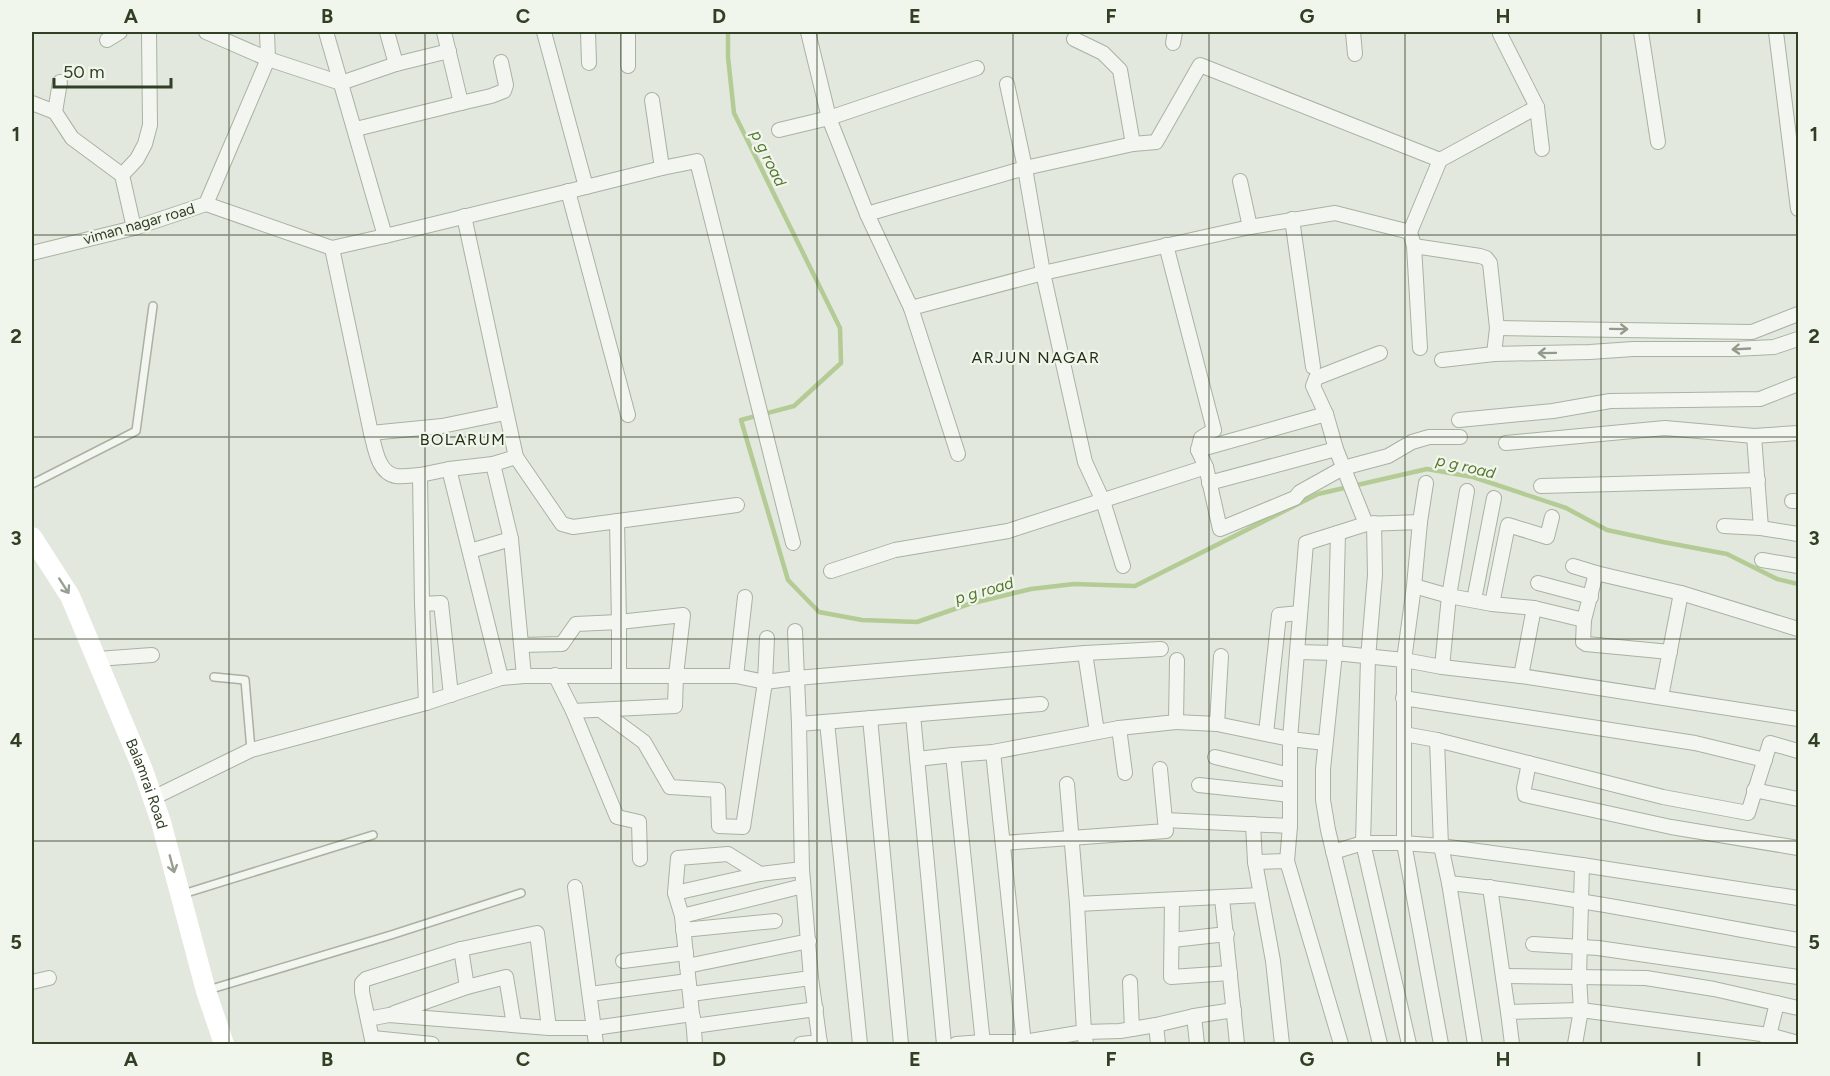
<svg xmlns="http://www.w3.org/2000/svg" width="1830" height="1076" font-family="Figtree,sans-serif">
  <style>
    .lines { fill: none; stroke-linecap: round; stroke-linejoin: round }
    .stream { stroke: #b5cb95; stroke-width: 4.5 }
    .lane-casing { stroke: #a9b2a2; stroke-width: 10 }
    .street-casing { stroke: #a9b2a2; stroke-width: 16 }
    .lane { stroke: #f3f6f0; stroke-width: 7 }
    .street { stroke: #f3f6f0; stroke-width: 14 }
    .secondary { stroke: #fff; stroke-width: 20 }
    .oneway { stroke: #929b8a }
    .oneway2 { stroke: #98a092 }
    .grid { fill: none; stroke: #314025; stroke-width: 1.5; stroke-opacity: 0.55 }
    .labels { text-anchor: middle; stroke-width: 4.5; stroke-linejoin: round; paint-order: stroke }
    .street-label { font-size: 15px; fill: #314025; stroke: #f1f6ec }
    .water-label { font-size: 16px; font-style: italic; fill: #55762d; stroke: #f1f6ec }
    .neighbourhood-label { font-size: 16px; letter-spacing: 1.5px; fill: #223018; stroke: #f1f6ec }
    .neatline { fill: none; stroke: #314025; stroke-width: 2 }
    .grid-label { font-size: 20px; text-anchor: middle; font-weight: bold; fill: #314025 }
  </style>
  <rect width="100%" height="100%" fill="#e2e8dd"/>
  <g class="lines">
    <polyline class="stream" points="728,32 728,57 734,113 840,328 841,363 794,406 741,420 788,580 819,612 862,620 917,622 969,604 1031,589 1074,584 1135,586 1318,494 1427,469 1473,477 1566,508 1607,530 1663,542 1727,554 1777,579 1798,584"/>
    <g class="lane-casing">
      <g id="lane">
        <polyline points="32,484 136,431 153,306"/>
        <polyline points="214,677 245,680 251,750"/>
        <polyline points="183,894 373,835"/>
        <polyline points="208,990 391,935 521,893"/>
      </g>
    </g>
    <g class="street-casing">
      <g id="street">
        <polyline points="206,32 268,59 341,83 396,64 449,51"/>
        <polyline points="326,32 385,236"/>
        <polyline points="387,32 396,64"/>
        <polyline points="444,32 461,103 491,96 504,91 506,85 501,62"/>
        <polyline points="544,32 586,187 662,168 697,161 793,543"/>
        <polyline points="588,32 589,63"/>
        <polyline points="628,32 628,66"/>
        <polyline points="808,32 829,118 867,214 911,308 1043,273 1085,462 1103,501 1123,566"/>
        <polyline points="1353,32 1355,54"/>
        <polyline points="1641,32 1658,142"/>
        <polyline points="1776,32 1798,209"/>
        <polyline points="1074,39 1103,53 1120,70 1133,144"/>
        <polyline points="107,40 120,32"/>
        <polyline points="1173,43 1175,32"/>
        <polyline points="1007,84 1025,168 1043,273 1250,227 1335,213 1410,232"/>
        <polyline points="652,100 662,168"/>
        <polyline points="32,103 55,112 72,138 122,175"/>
        <polyline points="1537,107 1542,149"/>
        <polyline points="55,112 60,82"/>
        <polyline points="356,129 461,103"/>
        <polyline points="779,130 829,118 977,68"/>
        <polyline points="1240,181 1250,227"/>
        <polyline points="568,191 628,415"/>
        <polyline points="206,204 332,248 385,236 586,187"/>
        <polyline points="867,214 1025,168 1133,144 1156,142 1200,65 1440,160"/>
        <polyline points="464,216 516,457"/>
        <polyline points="1292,219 1313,367"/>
        <polyline points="134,228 122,175 137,159 145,144 150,125 149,32"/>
        <polyline points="1166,245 1214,430 1201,438 1198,450 1206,467 1220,529 1295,498 1300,492 1343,468 1388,456 1412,442 1429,437 1460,437"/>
        <polyline points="1414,246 1480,256 1486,258 1490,263 1497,328 1494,354"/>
        <polyline points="332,248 371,433 442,426 505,413"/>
        <polyline points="32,253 134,228 206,204 268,59 267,32"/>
        <polyline points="911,308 958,454"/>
        <polyline points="1497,328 1752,332 1798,314"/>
        <polyline points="1420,348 1414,246 1410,232 1440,160 1537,107 1500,34"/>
        <polyline points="1442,360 1494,354 1590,352 1633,349 1734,349 1774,347 1798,339"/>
        <polyline points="1459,420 1553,411 1610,401 1760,399 1798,384"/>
        <path d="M371,433C375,448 378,473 396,476C404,477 413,475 420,475"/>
        <polyline points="1754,436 1761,528"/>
        <polyline points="1506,443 1665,428 1754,436 1798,433"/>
        <polyline points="1198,450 1326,414"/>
        <polyline points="449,469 501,678"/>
        <polyline points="1209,483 1336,449"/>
        <polyline points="1426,483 1420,522 1414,586 1404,660 1442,667 1521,676 1798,719"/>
        <polyline points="1541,486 1758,480"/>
        <polyline points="1792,501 1798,501"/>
        <polyline points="1420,522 1366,524 1306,543 1297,652 1335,653 1404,660 1404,734 1437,740 1663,797 1748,813 1770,743 1798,751"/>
        <polyline points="1374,523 1375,575 1368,658 1363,843 1409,1044"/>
        <polyline points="1366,524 1336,449 1326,414 1313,386 1316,378 1380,353"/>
        <polyline points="1724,526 1761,528 1798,534"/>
        <polyline points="1338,533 1335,653 1323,769 1323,800 1328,830 1380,1044"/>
        <polyline points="470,551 511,539"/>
        <polyline points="1762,560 1798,566"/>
        <polyline points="1573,566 1596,573"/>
        <polyline points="831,571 895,550 1008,531 1206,467"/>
        <polyline points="1538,583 1591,597"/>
        <polyline points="1414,586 1449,596 1492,604 1534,608 1584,620 1596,573 1681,593 1798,629"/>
        <polyline points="1474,600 1494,498"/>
        <polyline points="422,604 441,603 451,695"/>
        <polyline points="1492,604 1508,525 1547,537 1552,517"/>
        <polyline points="1584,620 1583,642 1586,644 1670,652"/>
        <polyline points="522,645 562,644 576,624 619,622 619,676 524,676"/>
        <polyline points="1085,653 1097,732"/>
        <polyline points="97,659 152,655"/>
        <polyline points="1442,667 1449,596 1467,491"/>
        <polyline points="555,675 573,711 675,706 676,675 683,615 619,622 617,521"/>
        <polyline points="619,676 736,676 765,682 797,678 795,631"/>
        <polyline points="736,676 745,597"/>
        <polyline points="1521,676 1534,608"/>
        <polyline points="1661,697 1681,593"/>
        <polyline points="1403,698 1695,743 1765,760"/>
        <polyline points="426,703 422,604 420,475 449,469 493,464"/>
        <polyline points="1041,704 799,724 797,678 1085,653 1161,649"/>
        <polyline points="573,711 617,817 639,822 640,859"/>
        <polyline points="602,711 644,742 670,787 718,790 719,826 743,827 765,682 767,638"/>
        <polyline points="913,715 944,1044"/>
        <polyline points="870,718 901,1044"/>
        <polyline points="827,722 860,1044"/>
        <polyline points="1176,722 1217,724 1290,739 1325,743"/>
        <polyline points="1217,724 1221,656"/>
        <polyline points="1119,728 1125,773"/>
        <polyline points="1266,733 1279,615 1300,613"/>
        <polyline points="1404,734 1404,843 1441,1044"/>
        <polyline points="1437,740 1441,846 1449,883 1475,1044"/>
        <polyline points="993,752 1024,1044"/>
        <polyline points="1215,757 1290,775"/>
        <polyline points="917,759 953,755"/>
        <polyline points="1529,763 1524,788 1525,795 1671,827 1798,848"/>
        <polyline points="1067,784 1077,904 1084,1032 1120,1031 1156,1025 1194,1016 1234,1010"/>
        <polyline points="1199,785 1290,795"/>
        <polyline points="1754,790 1798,799"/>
        <polyline points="153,798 251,750 426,703 501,678 524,676 511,539 493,464 516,457 562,524 573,527 737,505"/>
        <polyline points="1165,820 1290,826 1290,739 1297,652"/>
        <polyline points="1253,824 1255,862 1273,961 1282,1044"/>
        <polyline points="1003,843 1166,831 1160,769"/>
        <polyline points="1333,852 1363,843 1404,843 1441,846 1582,865 1798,898"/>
        <polyline points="1287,861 1290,826"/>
        <polyline points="1255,862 1287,861 1341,1044"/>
        <polyline points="802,869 811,978 820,1044"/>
        <path d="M1449,883C1567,895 1683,920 1798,940"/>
        <polyline points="575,887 596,1044"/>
        <polyline points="1490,887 1508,1012"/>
        <polyline points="675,893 678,858 728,854 760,874"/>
        <polyline points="1222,898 1237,1044"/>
        <polyline points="1172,900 1171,977 1230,973"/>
        <polyline points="1077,904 1261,895"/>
        <polyline points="682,916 803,886"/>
        <polyline points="683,930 775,921"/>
        <polyline points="1172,940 1227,934"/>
        <polyline points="1533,944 1598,948 1798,977"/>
        <polyline points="461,949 467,987"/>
        <polyline points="623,961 686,953"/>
        <polyline points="687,966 809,941"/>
        <polyline points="1503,976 1646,978 1714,989 1798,1008"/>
        <polyline points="32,982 49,978"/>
        <polyline points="1130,982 1132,1029"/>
        <polyline points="590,994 688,981 691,994 811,978"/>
        <polyline points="394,1013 467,987 506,977 514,1025"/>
        <polyline points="692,1014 694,1026 816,1009"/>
        <polyline points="1194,1016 1197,1044"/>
        <polyline points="693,1017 695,1044"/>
        <polyline points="368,1019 389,1015 549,1028 594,1028 692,1014 682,916 675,893 760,874 802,869 799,724"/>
        <polyline points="1156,1025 1158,1044"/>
        <polyline points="373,1038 432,1044"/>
        <polyline points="373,1044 362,992 362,983 366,979 461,949 537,933 549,1028"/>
        <polyline points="801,1044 820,1042"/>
        <polyline points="956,1044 983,1042 1024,1042 1084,1032 1086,1044"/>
        <polyline points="983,1044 953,755 993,752 1119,728 1176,722 1177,660"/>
        <polyline points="1512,1044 1508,1012 1581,1010 1769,1035 1798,1043"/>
        <polyline points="1575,1044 1581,1010 1579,977 1582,865"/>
        <polyline points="1767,1044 1777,1003"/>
      </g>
    </g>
    <use href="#lane" class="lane"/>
    <use href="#street" class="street"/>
    <path class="secondary" id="s1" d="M32,537L70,596L143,770L161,822L206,991L224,1044"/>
  </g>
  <defs><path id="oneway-shaft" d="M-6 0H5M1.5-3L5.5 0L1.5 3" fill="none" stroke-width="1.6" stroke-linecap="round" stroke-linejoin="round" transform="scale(1.5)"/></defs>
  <g class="oneway">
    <use href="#oneway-shaft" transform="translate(1619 329) rotate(1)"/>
    <use href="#oneway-shaft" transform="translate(1741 349) rotate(177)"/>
    <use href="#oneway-shaft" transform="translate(1547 353) rotate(179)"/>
  </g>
  <g class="oneway2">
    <use href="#oneway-shaft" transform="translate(64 586) rotate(57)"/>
    <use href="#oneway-shaft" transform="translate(172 864) rotate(75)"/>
  </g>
  <path class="grid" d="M229,32V1044M425,32V1044M621,32V1044M817,32V1044M1013,32V1044M1209,32V1044M1405,32V1044M1601,32V1044M32,235H1798M32,437H1798M32,639H1798M32,841H1798"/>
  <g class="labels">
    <g class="street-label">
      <text transform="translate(139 224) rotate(-16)" y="5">viman nagar road</text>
      <text dy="5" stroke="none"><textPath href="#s1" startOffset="273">Balamrai Road</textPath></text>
    </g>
    <g class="water-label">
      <text transform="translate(769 158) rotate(64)" y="6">p g road</text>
      <text transform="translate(1466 466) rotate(13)" y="6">p g road</text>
      <text transform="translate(984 590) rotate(-16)" y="6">p g road</text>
    </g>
    <g class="neighbourhood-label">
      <text x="1036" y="363">ARJUN NAGAR</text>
      <text x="463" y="445">BOLARUM</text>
    </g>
  </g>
  <rect width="1830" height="1076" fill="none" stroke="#f1f6ec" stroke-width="66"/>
  <path d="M54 78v9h117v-9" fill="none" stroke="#314025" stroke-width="3"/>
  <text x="63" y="78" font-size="18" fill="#314025" stroke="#f1f6ec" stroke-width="4.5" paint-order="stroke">50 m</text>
  <rect x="33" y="33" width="1764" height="1010" class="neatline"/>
  <g class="grid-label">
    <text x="131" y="23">A</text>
    <text x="327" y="23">B</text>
    <text x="523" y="23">C</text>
    <text x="719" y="23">D</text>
    <text x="915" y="23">E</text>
    <text x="1111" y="23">F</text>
    <text x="1307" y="23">G</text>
    <text x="1503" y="23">H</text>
    <text x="1699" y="23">I</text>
    <text x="16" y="141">1</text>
    <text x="1814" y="141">1</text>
    <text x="16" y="343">2</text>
    <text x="1814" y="343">2</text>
    <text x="16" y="545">3</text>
    <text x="1814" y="545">3</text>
    <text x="16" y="747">4</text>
    <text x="1814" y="747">4</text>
    <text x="16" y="949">5</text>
    <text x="1814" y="949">5</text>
    <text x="131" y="1066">A</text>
    <text x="327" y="1066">B</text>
    <text x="523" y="1066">C</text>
    <text x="719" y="1066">D</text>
    <text x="915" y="1066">E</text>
    <text x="1111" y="1066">F</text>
    <text x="1307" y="1066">G</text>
    <text x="1503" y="1066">H</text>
    <text x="1699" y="1066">I</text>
  </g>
</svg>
